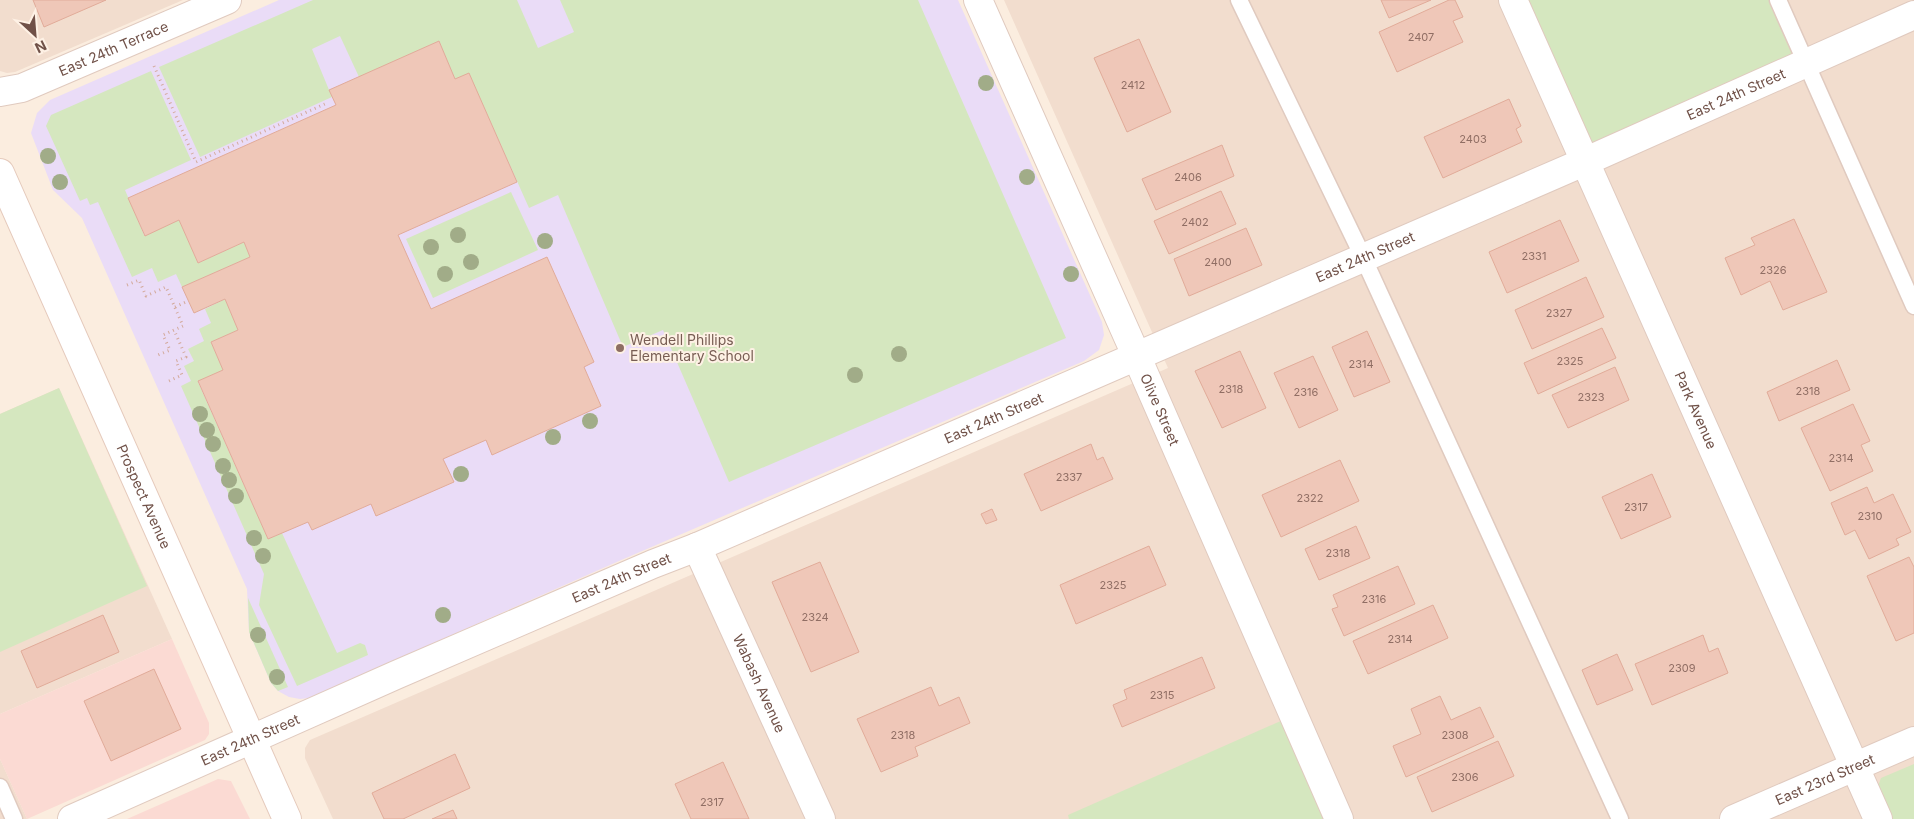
<svg xmlns="http://www.w3.org/2000/svg" width="1914" height="819" font-family="Inter,sans-serif">
  <style>
    .residential { fill: #f2ddce }
    .commercial { fill: #fbdad3 }
    .education { fill: #eadcf7 }
    .green { fill: #d5e7bf }
    .building { fill: #efc7b8; stroke: #e1ab99 }
    .lines { fill: none; stroke-linecap: round; stroke-linejoin: round }
    .service-casing { stroke: #e0cabf; stroke-width: 19 }
    .minor-casing { stroke: #e0cabf; stroke-width: 30 }
    .secondary-casing { stroke: #e5cabc; stroke-width: 30 }
    .path { stroke: #d3aa9c; stroke-width: 3; stroke-dasharray: 1 4; stroke-linecap: butt }
    .service { stroke: #fff; stroke-width: 16 }
    .minor { stroke: #fff; stroke-width: 28 }
    .secondary { stroke: #fff; stroke-width: 28 }
    .tree { fill: #a1ac88 }
    .education-dot { fill: #8d6e63; stroke: #fef1e5; stroke-width: 2 }
    .labels { text-anchor: middle; stroke-width: 4; stroke-linejoin: round; paint-order: stroke }
    .number-label { font-size: 11px; fill: #906e64 }
    .street-label { font-size: 14px; fill: #705148; stroke: #fef1e5 }
    .education-label { font-size: 14px; fill: #785e54; stroke: #fef1e5; text-anchor: start }
  </style>
  <rect width="100%" height="100%" fill="#fbeddf"/>
  <g class="residential">
    <polygon points="0,0 183,0 15,72 7,73 0,71"/>
    <polygon points="1004,0 1914,0 1914,819 333,819 305,758 305,748 310,740 1168,368"/>
    <polygon points="59,388 172,639 0,714 0,414"/>
    <polygon points="0,759 27,819 0,819"/>
  </g>
  <g class="commercial">
    <polygon points="172,639 209,723 209,734 205,740 27,819 0,759 0,714"/>
    <polygon points="218,779 231,781 250,819 127,819"/>
  </g>
  <polygon class="education" points="279,0 958,0 1102,322 1104,335 1099,350 1084,361 619,561 309,698 300,699 289,697 278,691 271,683 249,632 247,589 82,218 53,190 31,133 37,113 50,100"/>
  <g class="green">
    <polygon points="313,0 517,0 538,48 574,32 560,0 918,0 1066,338 729,482 663,330 623,347 558,195 529,208 469,74 455,79 439,41 359,77 340,36 312,49 332,97 200,157 159,67"/>
    <polygon points="1524,0 1770,0 1795,55 1587,145"/>
    <polygon points="151,71 191,160 125,190 144,235 179,220 198,263 244,242 250,257 182,287 176,274 158,282 152,268 132,277 98,202 90,205 87,198 80,201 46,126 51,115"/>
    <polygon points="511,192 538,250 433,298 406,239"/>
    <polygon points="225,299 238,330 211,342 223,370 198,382 268,539 282,533 337,653 360,643 365,645 368,655 297,686 259,605 264,574 181,386 191,381 184,366 194,361 188,349 204,341 199,329 211,323 205,309"/>
    <polygon points="59,388 147,586 0,652 0,414"/>
    <polygon points="248,598 288,687 278,691 271,683 249,632"/>
    <polygon points="1283,720 1327,819 1069,819 1068,815"/>
    <polygon points="1914,764 1914,819 1893,819 1878,786 1881,778"/>
  </g>
  <g class="building">
    <polygon points="33,0 106,0 44,27"/>
    <polygon points="1381,0 1431,0 1389,18"/>
    <polygon points="1449,0 1455,0 1463,17 1453,21 1463,42 1397,72 1379,32"/>
    <polygon points="1139,39 1171,112 1127,132 1094,58"/>
    <polygon points="439,41 455,79 469,73 517,182 398,235 431,309 547,257 594,362 584,367 601,406 492,455 486,440 443,459 454,482 376,516 371,504 312,530 308,522 268,539 198,381 223,370 211,342 238,330 225,299 194,313 182,287 250,257 244,242 198,263 179,220 145,236 128,198 336,105 329,90"/>
    <polygon points="1509,99 1521,126 1516,129 1522,142 1443,178 1424,137"/>
    <polygon points="1222,145 1234,176 1156,210 1142,179"/>
    <polygon points="1221,191 1236,224 1169,254 1154,221"/>
    <polygon points="1794,219 1827,292 1783,310 1770,281 1741,295 1725,258 1755,245 1751,238"/>
    <polygon points="1560,220 1579,261 1507,293 1489,252"/>
    <polygon points="1246,228 1262,265 1189,296 1174,259"/>
    <polygon points="1586,277 1604,317 1532,349 1515,310"/>
    <polygon points="1602,328 1616,358 1538,394 1524,363"/>
    <polygon points="1367,331 1390,382 1354,397 1332,347"/>
    <polygon points="1240,351 1266,408 1222,428 1195,371"/>
    <polygon points="1313,356 1338,410 1299,428 1274,373"/>
    <polygon points="1837,360 1850,390 1779,421 1767,392"/>
    <polygon points="1615,367 1629,400 1568,428 1552,395"/>
    <polygon points="1853,404 1870,441 1861,445 1873,471 1830,491 1801,428"/>
    <polygon points="1091,444 1097,460 1103,457 1113,479 1041,511 1024,474"/>
    <polygon points="1340,460 1359,501 1281,537 1262,495"/>
    <polygon points="1652,474 1671,517 1621,539 1602,497"/>
    <polygon points="1867,487 1874,503 1893,494 1911,532 1896,539 1899,545 1869,559 1855,530 1845,535 1831,503"/>
    <polygon points="992,509 997,520 986,524 981,514"/>
    <polygon points="1356,526 1370,558 1319,580 1305,549"/>
    <polygon points="1149,546 1166,585 1076,624 1060,585"/>
    <polygon points="1909,557 1914,567 1914,633 1896,641 1867,576"/>
    <polygon points="820,562 859,652 811,672 772,582"/>
    <polygon points="1398,566 1415,604 1344,636 1332,609 1338,607 1333,595"/>
    <polygon points="1433,605 1448,638 1368,674 1353,641"/>
    <polygon points="103,615 119,652 37,688 21,651"/>
    <polygon points="1703,635 1709,652 1718,648 1728,673 1652,705 1635,664"/>
    <polygon points="1617,654 1633,690 1597,705 1582,670"/>
    <polygon points="1202,657 1215,688 1122,727 1113,705 1127,699 1124,690"/>
    <polygon points="154,669 181,729 111,761 84,701"/>
    <polygon points="931,687 939,706 959,697 970,723 915,747 918,756 881,772 857,719"/>
    <polygon points="1440,696 1451,720 1480,707 1494,737 1406,777 1393,746 1421,734 1411,709"/>
    <polygon points="1498,741 1514,776 1432,812 1417,777"/>
    <polygon points="455,754 470,788 403,819 384,819 372,793"/>
    <polygon points="723,762 749,819 691,819 675,784"/>
    <polygon points="453,810 457,819 432,819"/>
  </g>
  <g class="lines">
    <g class="service-casing">
      <g id="service">
        <polyline points="1239,0 1363,257 1620,819"/>
        <polyline points="1778,0 1914,306"/>
        <polyline points="0,787 14,819"/>
      </g>
    </g>
    <g class="minor-casing">
      <g id="minor">
        <path id="s1" d="M978,0L1136,355L1339,819"/>
        <path id="s2" d="M1513,0L1878,819"/>
        <path id="s3" d="M0,92L22,88L227,0"/>
        <path id="s4" d="M697,547L821,819"/>
        <path id="s5" d="M72,819L396,675L653,564L697,547L1584,162L1914,15"/>
        <path id="s6" d="M1734,819L1914,741"/>
      </g>
    </g>
    <g class="secondary-casing">
      <g id="secondary">
        <path id="s7" d="M0,173L287,819"/>
      </g>
    </g>
    <g class="path">
      <polyline points="154,66 196,162 327,103"/>
      <polyline points="127,285 139,280 146,296 166,287 183,326 163,335 170,350 158,355"/>
      <polyline points="175,307 188,301"/>
      <polyline points="169,381 182,375 176,361 186,357 174,330"/>
    </g>
    <use href="#service" class="service"/>
    <use href="#minor" class="minor"/>
    <use href="#secondary" class="secondary"/>
  </g>
  <g class="tree">
    <circle cx="986" cy="83" r="8"/>
    <circle cx="48" cy="156" r="8"/>
    <circle cx="1027" cy="177" r="8"/>
    <circle cx="60" cy="182" r="8"/>
    <circle cx="458" cy="235" r="8"/>
    <circle cx="545" cy="241" r="8"/>
    <circle cx="431" cy="247" r="8"/>
    <circle cx="471" cy="262" r="8"/>
    <circle cx="445" cy="274" r="8"/>
    <circle cx="1071" cy="274" r="8"/>
    <circle cx="899" cy="354" r="8"/>
    <circle cx="855" cy="375" r="8"/>
    <circle cx="200" cy="414" r="8"/>
    <circle cx="590" cy="421" r="8"/>
    <circle cx="207" cy="430" r="8"/>
    <circle cx="553" cy="437" r="8"/>
    <circle cx="213" cy="444" r="8"/>
    <circle cx="223" cy="466" r="8"/>
    <circle cx="461" cy="474" r="8"/>
    <circle cx="229" cy="480" r="8"/>
    <circle cx="236" cy="496" r="8"/>
    <circle cx="254" cy="538" r="8"/>
    <circle cx="263" cy="556" r="8"/>
    <circle cx="443" cy="615" r="8"/>
    <circle cx="258" cy="635" r="8"/>
    <circle cx="277" cy="677" r="8"/>
  </g>
  <circle class="education-dot" cx="620" cy="348" r="5"/>
  <g class="labels">
    <g class="number-label">
      <text x="1421" y="41">2407</text>
      <text x="1133" y="89">2412</text>
      <text x="1473" y="143">2403</text>
      <text x="1188" y="181">2406</text>
      <text x="1195" y="226">2402</text>
      <text x="1534" y="260">2331</text>
      <text x="1218" y="266">2400</text>
      <text x="1773" y="274">2326</text>
      <text x="1559" y="317">2327</text>
      <text x="1570" y="365">2325</text>
      <text x="1361" y="368">2314</text>
      <text x="1231" y="393">2318</text>
      <text x="1808" y="395">2318</text>
      <text x="1306" y="396">2316</text>
      <text x="1591" y="401">2323</text>
      <text x="1841" y="462">2314</text>
      <text x="1069" y="481">2337</text>
      <text x="1310" y="502">2322</text>
      <text x="1636" y="511">2317</text>
      <text x="1870" y="520">2310</text>
      <text x="1338" y="557">2318</text>
      <text x="1113" y="589">2325</text>
      <text x="1374" y="603">2316</text>
      <text x="815" y="621">2324</text>
      <text x="1400" y="643">2314</text>
      <text x="1682" y="672">2309</text>
      <text x="1162" y="699">2315</text>
      <text x="903" y="739">2318</text>
      <text x="1455" y="739">2308</text>
      <text x="1465" y="781">2306</text>
      <text x="712" y="806">2317</text>
    </g>
    <g class="street-label">
      <text dy="5" stroke="none"><textPath href="#s3" startOffset="122">East 24th Terrace</textPath></text>
      <text dy="5" stroke="none"><textPath href="#s5" startOffset="1815">East 24th Street</textPath></text>
      <text dy="5" stroke="none"><textPath href="#s5" startOffset="1410">East 24th Street</textPath></text>
      <text dy="5" stroke="none"><textPath href="#s1" startOffset="448">Olive Street</textPath></text>
      <text dy="5" stroke="none"><textPath href="#s2" startOffset="449">Park Avenue</textPath></text>
      <text dy="5" stroke="none"><textPath href="#s5" startOffset="1005">East 24th Street</textPath></text>
      <text dy="5" stroke="none"><textPath href="#s7" startOffset="354">Prospect Avenue</textPath></text>
      <text dy="5" stroke="none"><textPath href="#s5" startOffset="600">East 24th Street</textPath></text>
      <text dy="5" stroke="none"><textPath href="#s4" startOffset="150">Wabash Avenue</textPath></text>
      <text dy="5" stroke="none"><textPath href="#s5" startOffset="195">East 24th Street</textPath></text>
      <text dy="5" stroke="none"><textPath href="#s6" startOffset="99">East 23rd Street</textPath></text>
    </g>
    <g class="education-label">
      <text x="630" y="345">Wendell Phillips<tspan x="630" dy="16">Elementary School</tspan></text>
    </g>
  </g>
  <g transform="translate(35 35) rotate(154)" stroke="#fef1e5" stroke-width="4" paint-order="stroke">
  <path d="M0-4L9 19L0 12L-9 19Z" fill="#705148"/>
  <text y="-8" font-size="14" font-weight="bold" text-anchor="middle" fill="#705148">N</text>
  </g>
</svg>
